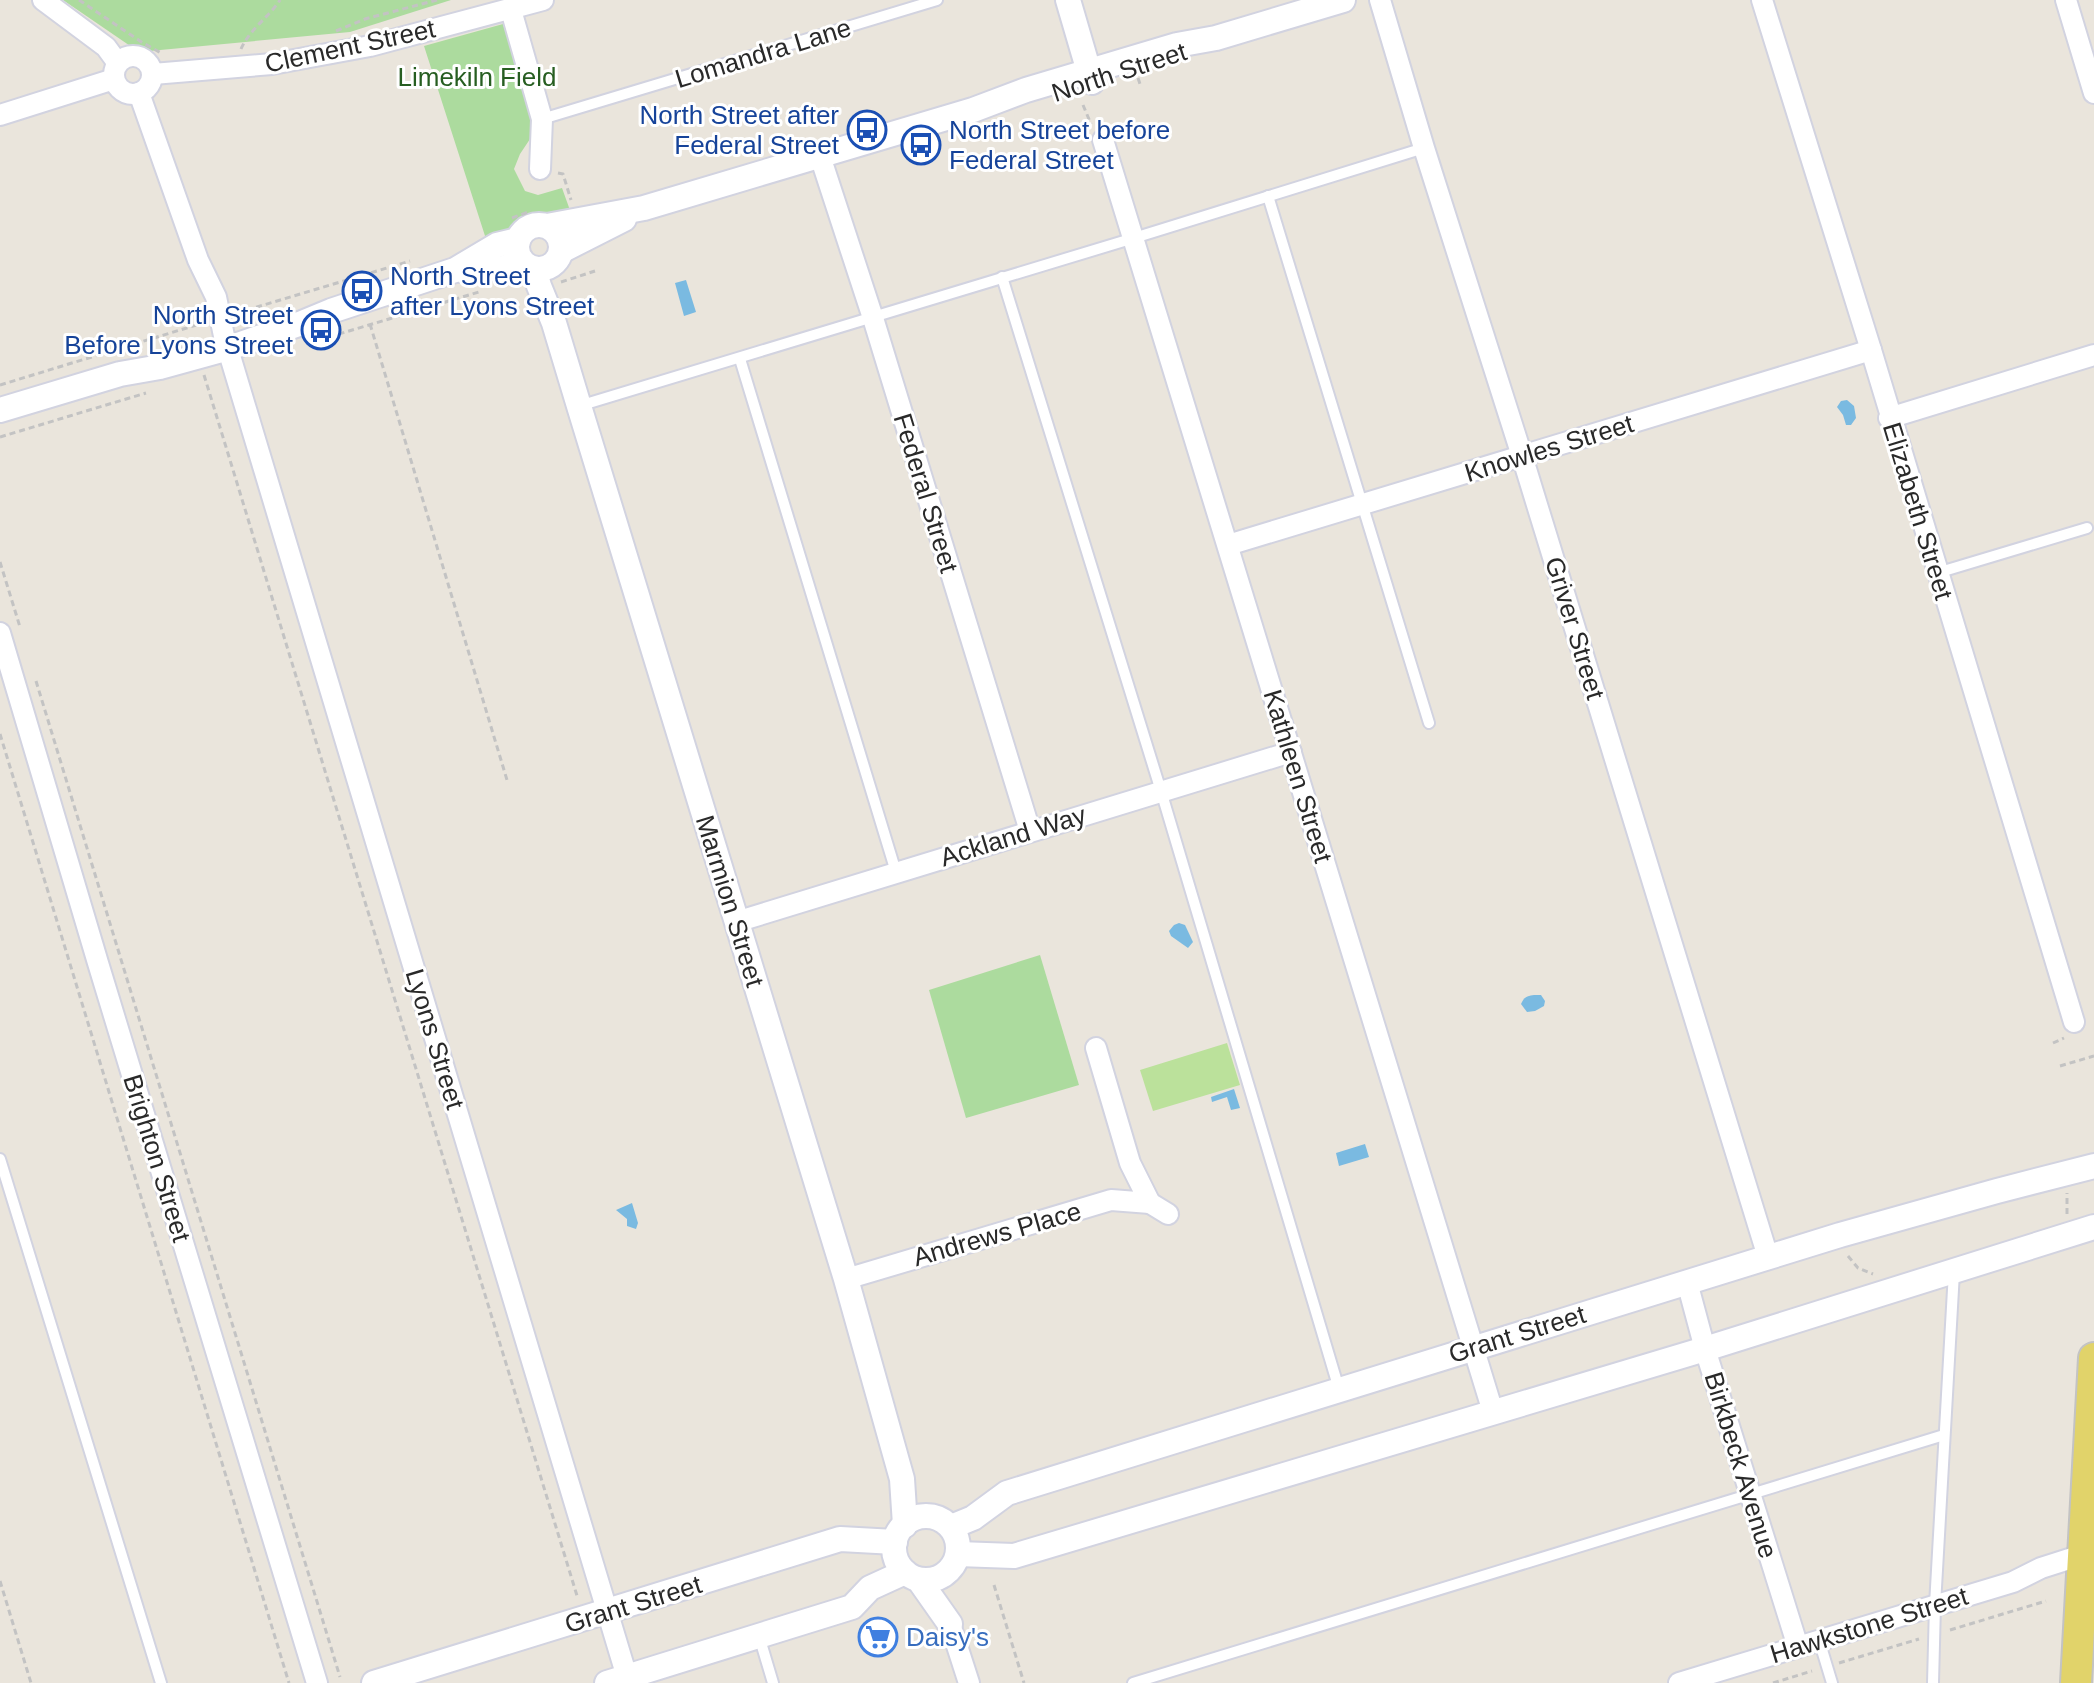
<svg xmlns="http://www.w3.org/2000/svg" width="2094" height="1683" font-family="Arial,sans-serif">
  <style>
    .green { fill: #acdb9e }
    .pitch { fill: #bbe19b }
    .water { fill: #7abae1 }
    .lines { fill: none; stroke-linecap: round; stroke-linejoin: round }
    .service-casing { stroke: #d2d3e0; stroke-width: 14 }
    .minor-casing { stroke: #d2d3e0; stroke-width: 24 }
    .tertiary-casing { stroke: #d2d3e0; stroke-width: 28 }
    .primary-casing { stroke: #c3c3c3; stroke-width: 34 }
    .path { stroke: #c3c3c3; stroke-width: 3; stroke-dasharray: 6 4; stroke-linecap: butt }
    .service { stroke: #fff; stroke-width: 10 }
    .minor { stroke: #fff; stroke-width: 20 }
    .tertiary { stroke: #fff; stroke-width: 24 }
    .primary { stroke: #e1d36a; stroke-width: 30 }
    .labels { text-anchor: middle; stroke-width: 6; stroke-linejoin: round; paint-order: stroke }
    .street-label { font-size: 26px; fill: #292929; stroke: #fff }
    .park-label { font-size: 26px; fill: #275e21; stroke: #fff }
    .transit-label { font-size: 26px; fill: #164399; stroke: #fff; text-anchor: end }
    .shop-label { font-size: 26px; fill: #366cbe; stroke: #fff; text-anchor: start }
  </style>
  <rect width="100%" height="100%" fill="#eae5dc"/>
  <g class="green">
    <polygon points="63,0 451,0 350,32 139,52"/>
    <polygon points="503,24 536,130 520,154 514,169 525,191 538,195 562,188 571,213 486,239 424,46"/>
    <polygon points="1040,955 1079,1085 966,1118 929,990"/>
  </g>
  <polygon class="pitch" points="1227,1043 1240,1085 1153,1111 1140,1070"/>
  <g class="water">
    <polygon points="686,280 696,312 684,316 675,283"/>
    <polygon points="1847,400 1854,406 1856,418 1851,425 1846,425 1843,415 1837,407 1841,401"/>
    <polygon points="1179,923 1185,925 1193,942 1188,948 1171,936 1169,931 1174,925"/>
    <path d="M1534,995H1541L1545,1001L1544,1006L1535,1011L1527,1012L1521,1004C1524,997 1527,996 1534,995Z"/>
    <polygon points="1234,1089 1240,1108 1231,1110 1227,1097 1212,1102 1211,1097"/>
    <polygon points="1365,1144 1369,1157 1339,1166 1336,1153"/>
    <polygon points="632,1203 638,1223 636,1229 627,1226 627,1219 616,1210"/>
  </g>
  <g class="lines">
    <g class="service-casing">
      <g id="service">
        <polyline points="542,119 937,0"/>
        <polyline points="1268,196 1429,723"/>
        <polyline points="1002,277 1161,791 1339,1389"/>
        <polyline points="740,359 896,872"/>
        <polyline points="579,406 1134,238 1424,148"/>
        <polyline points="1937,573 2087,528"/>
        <polyline points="0,1159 161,1683"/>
        <polyline points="759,1636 773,1683"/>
        <polyline points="1819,1640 1832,1683"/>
        <polyline points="1133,1683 1944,1435"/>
        <polyline points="1933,1683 1935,1605 1954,1272"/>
      </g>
    </g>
    <g class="minor-casing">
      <g id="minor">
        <polyline points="43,0 106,47 117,62"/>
        <polyline points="1380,0 1424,148 1522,456 1768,1257"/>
        <polyline points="1762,0 1871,350 2074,1022"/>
        <polyline points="2066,0 2094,93"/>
        <polyline points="511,10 542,119 540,169"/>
        <circle cx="133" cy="75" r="19"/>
        <polyline points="153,74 272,64 370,46 543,0"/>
        <polyline points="139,93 198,260 216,297 224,336 627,1677"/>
        <polyline points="0,115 114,79"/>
        <polyline points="1103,140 1493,1412"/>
        <polyline points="820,156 873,318 1030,831"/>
        <polyline points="1889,418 2094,355"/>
        <polyline points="1228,545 1871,350"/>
        <polyline points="0,633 98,963 317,1683"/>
        <polyline points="736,922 1291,752"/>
        <polyline points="1150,1203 1168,1214"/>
        <polyline points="846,1279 1111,1200 1150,1203 1130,1163 1096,1048"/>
        <polyline points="1687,1282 1705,1349 1798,1647"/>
        <polyline points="950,1624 969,1683"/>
        <polyline points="1679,1683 2013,1582 2041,1568 2091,1552"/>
      </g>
    </g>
    <g class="tertiary-casing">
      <g id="tertiary">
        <polyline points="1068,0 1092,82"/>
        <circle cx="539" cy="247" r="22"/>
        <polyline points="547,226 644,208 973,110 1026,90 1177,45 1216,38 1343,0"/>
        <polyline points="561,251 624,219"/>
        <polyline points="534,269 539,286 554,323 579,406 846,1279 902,1479 905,1525"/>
        <polyline points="461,270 504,268 522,261"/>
        <polyline points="0,410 120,374 160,367 229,348 302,323 331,311 455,270 497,245 518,240"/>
        <circle cx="926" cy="1548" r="32"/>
        <polyline points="951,1527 973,1518 1007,1493 1840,1235 1997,1191 2094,1166"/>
        <polyline points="958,1554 1014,1556 1705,1349 2094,1227"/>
        <polyline points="919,1580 950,1624"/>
        <polyline points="374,1683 840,1539 895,1542"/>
        <polyline points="607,1683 852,1607 870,1588 905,1572"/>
      </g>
    </g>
    <g class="primary-casing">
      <polyline id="primary" points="2076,1683 2094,1358"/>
    </g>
    <g class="path">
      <polyline points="79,0 143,43 163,54"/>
      <polyline points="336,31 365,19 437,0"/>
      <path d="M241,49C249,30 269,17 280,0"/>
      <polyline points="1138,78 1141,87"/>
      <polyline points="1083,105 1091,124"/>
      <polyline points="558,173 563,174 571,200"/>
      <polyline points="512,218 531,211"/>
      <polyline points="561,282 595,271"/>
      <polyline points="237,313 410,261"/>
      <polyline points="370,324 507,780"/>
      <polyline points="329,337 479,292"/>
      <polyline points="204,375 578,1599"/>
      <polyline points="0,385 203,323"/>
      <polyline points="0,437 146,393"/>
      <polyline points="0,562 20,627"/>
      <polyline points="36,681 340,1677"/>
      <polyline points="0,734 289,1683"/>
      <polyline points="2053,1043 2064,1038"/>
      <polyline points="2060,1066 2094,1056"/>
      <polyline points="2067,1214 2067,1193"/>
      <polyline points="1848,1256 1858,1268 1873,1274"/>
      <polyline points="0,1581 31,1683"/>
      <polyline points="994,1585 1024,1683"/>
      <polyline points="1950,1630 2046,1601"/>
      <polyline points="1839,1663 1919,1639"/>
      <polyline points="1773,1683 1812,1671"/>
    </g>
    <use href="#service" class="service"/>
    <use href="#minor" class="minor"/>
    <use href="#tertiary" class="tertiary"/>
    <use href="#primary" class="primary"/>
  </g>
  <defs>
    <g id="bus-ring" transform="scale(2)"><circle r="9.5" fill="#fff" stroke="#1a4fb4" stroke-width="1.5"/><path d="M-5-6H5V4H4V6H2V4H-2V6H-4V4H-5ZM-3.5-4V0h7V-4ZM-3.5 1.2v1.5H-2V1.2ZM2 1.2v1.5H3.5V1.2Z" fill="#1a4fb4"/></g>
    <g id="supermarket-ring" transform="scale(2)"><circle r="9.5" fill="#fff" stroke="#3f7fe0" stroke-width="1.5"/><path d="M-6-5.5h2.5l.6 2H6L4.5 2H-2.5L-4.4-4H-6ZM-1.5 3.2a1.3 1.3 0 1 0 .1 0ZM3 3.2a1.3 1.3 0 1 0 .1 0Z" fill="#3f7fe0"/></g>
  </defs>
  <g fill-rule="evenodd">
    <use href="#bus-ring" x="867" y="130"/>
    <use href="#bus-ring" x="921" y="145"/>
    <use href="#bus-ring" x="362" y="291"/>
    <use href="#bus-ring" x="321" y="330"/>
    <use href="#supermarket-ring" x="878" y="1637"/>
  </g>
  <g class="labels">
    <g class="street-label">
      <text transform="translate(350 46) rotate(-12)" y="9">Clement Street</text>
      <text transform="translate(763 53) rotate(-17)" y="9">Lomandra Lane</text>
      <text transform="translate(1119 72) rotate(-18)" y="9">North Street</text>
      <text transform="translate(1549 448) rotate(-17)" y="9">Knowles Street</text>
      <text transform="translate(926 493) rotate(73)" y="9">Federal Street</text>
      <text transform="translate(1918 511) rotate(73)" y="9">Elizabeth Street</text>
      <text transform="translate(1575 628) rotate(73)" y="9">Griver Street</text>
      <text transform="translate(1298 776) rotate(73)" y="9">Kathleen Street</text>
      <text transform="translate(1013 836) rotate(-17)" y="9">Ackland Way</text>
      <text transform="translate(730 901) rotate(73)" y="9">Marmion Street</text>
      <text transform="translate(435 1039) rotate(73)" y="9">Lyons Street</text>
      <text transform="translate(157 1158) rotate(73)" y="9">Brighton Street</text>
      <text transform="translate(997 1234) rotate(-16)" y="9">Andrews Place</text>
      <text transform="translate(1517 1334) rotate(-17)" y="9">Grant Street</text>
      <text transform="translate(1741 1465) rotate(73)" y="9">Birkbeck Avenue</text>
      <text transform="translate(633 1604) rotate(-17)" y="9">Grant Street</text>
      <text transform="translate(1869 1625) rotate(-17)" y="9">Hawkstone Street</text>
    </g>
    <g class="park-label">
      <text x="477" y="86">Limekiln Field</text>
    </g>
    <g class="transit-label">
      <text x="839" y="124">North Street after<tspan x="839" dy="30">Federal Street</tspan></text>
      <text x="949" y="139" text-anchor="start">North Street before<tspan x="949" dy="30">Federal Street</tspan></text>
      <text x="390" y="285" text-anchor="start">North Street<tspan x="390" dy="30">after Lyons Street</tspan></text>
      <text x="293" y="324">North Street<tspan x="293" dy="30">Before Lyons Street</tspan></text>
    </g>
    <g class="shop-label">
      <text x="906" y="1646">Daisy's</text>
    </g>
  </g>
</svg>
